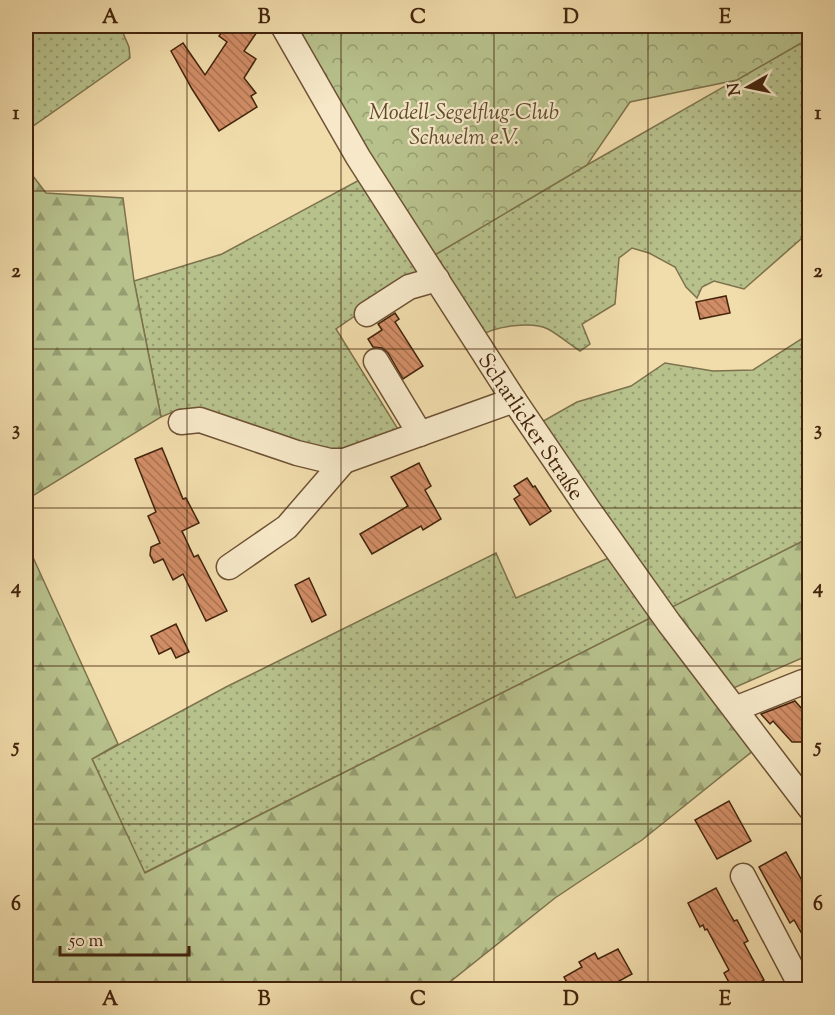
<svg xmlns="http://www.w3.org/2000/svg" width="835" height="1015" font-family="'Sorts Mill Goudy',serif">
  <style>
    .grass { fill: url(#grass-dots); stroke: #7d724c; stroke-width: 1.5 }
    .forest { fill: url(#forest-firs); stroke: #7d724c; stroke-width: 1.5 }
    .park { fill: url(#park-crowns); stroke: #7d724c; stroke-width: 1.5 }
    .building { fill: url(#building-back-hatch); stroke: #43240d; stroke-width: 1.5 }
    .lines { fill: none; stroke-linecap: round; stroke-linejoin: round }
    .minor-casing { stroke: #6e5234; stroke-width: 27 }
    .minor { stroke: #f6e8c8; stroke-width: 24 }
    .grid { fill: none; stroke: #43240d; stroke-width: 1.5; stroke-opacity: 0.55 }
    .labels { text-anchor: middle; stroke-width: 4.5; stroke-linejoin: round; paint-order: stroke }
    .park-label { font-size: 22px; font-style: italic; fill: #604b2d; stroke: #f6e8c8 }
    .street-label { font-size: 22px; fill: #43240d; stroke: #f6e8c8 }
    .neatline { fill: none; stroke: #43240d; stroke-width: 2 }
    .grid-label { font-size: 20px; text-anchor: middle; font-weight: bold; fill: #43240d }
  </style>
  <defs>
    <pattern id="grass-dots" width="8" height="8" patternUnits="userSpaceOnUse" patternTransform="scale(1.5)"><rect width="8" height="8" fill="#b7c18c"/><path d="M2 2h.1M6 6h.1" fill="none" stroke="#969d71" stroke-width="1.8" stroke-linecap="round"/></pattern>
    <pattern id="forest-firs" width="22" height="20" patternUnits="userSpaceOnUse" patternTransform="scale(1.5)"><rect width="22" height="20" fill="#b7c18c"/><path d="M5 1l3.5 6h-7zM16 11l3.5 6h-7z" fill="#969d71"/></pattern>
    <pattern id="park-crowns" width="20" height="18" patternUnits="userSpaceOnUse" patternTransform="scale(1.5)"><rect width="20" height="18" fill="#b7c18c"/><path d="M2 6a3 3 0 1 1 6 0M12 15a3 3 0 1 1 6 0" fill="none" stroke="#969d71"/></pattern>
    <pattern id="building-back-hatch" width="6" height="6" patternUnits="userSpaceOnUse" patternTransform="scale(1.5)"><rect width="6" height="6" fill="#d18d66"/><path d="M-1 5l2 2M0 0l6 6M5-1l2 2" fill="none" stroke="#ab7352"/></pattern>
  </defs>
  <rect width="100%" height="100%" fill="#f1dcab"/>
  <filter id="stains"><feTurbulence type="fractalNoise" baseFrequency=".00333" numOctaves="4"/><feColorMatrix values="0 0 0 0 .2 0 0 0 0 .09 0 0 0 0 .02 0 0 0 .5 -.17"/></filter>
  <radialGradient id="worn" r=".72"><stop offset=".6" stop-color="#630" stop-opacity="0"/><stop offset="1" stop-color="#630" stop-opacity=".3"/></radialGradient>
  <g class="grass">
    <polygon points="26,26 120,26 129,47 130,58 26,131"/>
    <path d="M809,38V232L744,289L714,281L702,287L697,298L686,287L675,267L649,253L632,248L619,258L615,304L582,324L590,344L580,351C569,344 559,335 548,329C532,321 495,326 480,336L433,256L587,165Z"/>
    <polygon points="363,178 420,271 336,329 401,434 343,455 303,450 180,409 161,417 134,281 222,254"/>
    <polygon points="809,334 809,538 668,610 538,424 577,402 631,386 665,363 713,371 753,370"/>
    <polygon points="496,553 516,598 611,557 653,617 144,873 92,759 226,687"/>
  </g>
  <g class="forest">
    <polygon points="26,167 46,193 123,198 134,281 161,417 26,500"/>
    <polygon points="809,538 809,655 715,696 754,750 642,840 555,898 441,989 26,989 26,542 118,744 92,759 145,873"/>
  </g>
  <polygon class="park" points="294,26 809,26 810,38 737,80 630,102 587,165 433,256 361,146"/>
  <g class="building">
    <polygon points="226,26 261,26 244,51 256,59 244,78 256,93 251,96 257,107 219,131 192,89 171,51 183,43 205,75 227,42 219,36"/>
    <polygon points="726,296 730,313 700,319 696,302"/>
    <polygon points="395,313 399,319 395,322 423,366 403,379 388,353 382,348 373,347 368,339 382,330 378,324"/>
    <polygon points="162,448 183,499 186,498 199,523 182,531 194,557 198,555 227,611 206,621 183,574 173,580 163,559 154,563 150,555 151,547 160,543 148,516 156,512 135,459"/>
    <polygon points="419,463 431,486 425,490 441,519 423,530 421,526 372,554 360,534 408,506 391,477"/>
    <polygon points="527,478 533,487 535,486 551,511 530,525 514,499 520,495 514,486"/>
    <polygon points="309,578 326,615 312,622 295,585"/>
    <polygon points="176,624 189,652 176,658 171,648 159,654 151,636"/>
    <polygon points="795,701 810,718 810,742 792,742 773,721 770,724 761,714"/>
    <polygon points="729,801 751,841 717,859 695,820"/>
    <polygon points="786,852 810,895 810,948 794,920 790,923 759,867"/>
    <polygon points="716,888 731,916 734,921 737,920 748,941 744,943 764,980 762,981 766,990 733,990 724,973 729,970 707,929 705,930 703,925 700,927 688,903"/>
    <polygon points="618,949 632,974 603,990 571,990 564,977 582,967 579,962 595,953 598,959"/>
  </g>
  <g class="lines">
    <g class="minor-casing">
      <g id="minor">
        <polyline points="283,26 358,157 514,400 588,509 669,623 810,808"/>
        <polyline points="367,314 409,287 437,279"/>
        <polyline points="376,361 420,434"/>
        <polyline points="181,422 200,420 297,453 330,461 344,461 514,400"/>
        <polyline points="229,567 287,527 344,461"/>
        <polyline points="735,709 803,682 810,682"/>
        <polyline points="743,876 803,990"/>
      </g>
    </g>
    <use href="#minor" class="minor"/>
  </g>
  <path class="grid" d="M187,26V990M341,26V990M494,26V990M648,26V990M26,191H810M26,349H810M26,508H810M26,666H810M26,824H810"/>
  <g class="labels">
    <g class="park-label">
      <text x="464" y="119">Modell-Segelflug-Club<tspan x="464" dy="25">Schwelm e.V.</tspan></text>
    </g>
    <g class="street-label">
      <text transform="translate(532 426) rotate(56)" y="8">Scharlicker Straße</text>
    </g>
  </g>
  <rect width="835" height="1015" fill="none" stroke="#f1dcab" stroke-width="66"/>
  <g transform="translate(748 87) rotate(261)" stroke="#f6e8c8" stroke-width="4.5" paint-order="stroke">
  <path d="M0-4.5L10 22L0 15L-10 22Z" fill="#43240d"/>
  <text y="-9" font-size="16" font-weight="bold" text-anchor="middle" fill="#43240d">N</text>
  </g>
  <path d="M60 946v9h129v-9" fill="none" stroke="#43240d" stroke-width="3"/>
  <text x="69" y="946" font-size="18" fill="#43240d" stroke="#f6e8c8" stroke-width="4.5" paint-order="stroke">50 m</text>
  <rect x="33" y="33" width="769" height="949" class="neatline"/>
  <g class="grid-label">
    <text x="110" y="23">A</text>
    <text x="264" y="23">B</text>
    <text x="418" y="23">C</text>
    <text x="571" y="23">D</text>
    <text x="725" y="23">E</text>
    <text x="16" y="119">1</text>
    <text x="818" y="119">1</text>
    <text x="16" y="277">2</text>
    <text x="818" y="277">2</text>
    <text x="16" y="435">3</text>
    <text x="818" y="435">3</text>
    <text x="16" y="593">4</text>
    <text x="818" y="593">4</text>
    <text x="16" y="752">5</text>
    <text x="818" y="752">5</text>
    <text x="16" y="910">6</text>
    <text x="818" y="910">6</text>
    <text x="110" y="1005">A</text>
    <text x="264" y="1005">B</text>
    <text x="418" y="1005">C</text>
    <text x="571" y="1005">D</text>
    <text x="725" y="1005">E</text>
  </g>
  <rect width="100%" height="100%" filter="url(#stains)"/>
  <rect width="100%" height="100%" fill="url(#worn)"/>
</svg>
